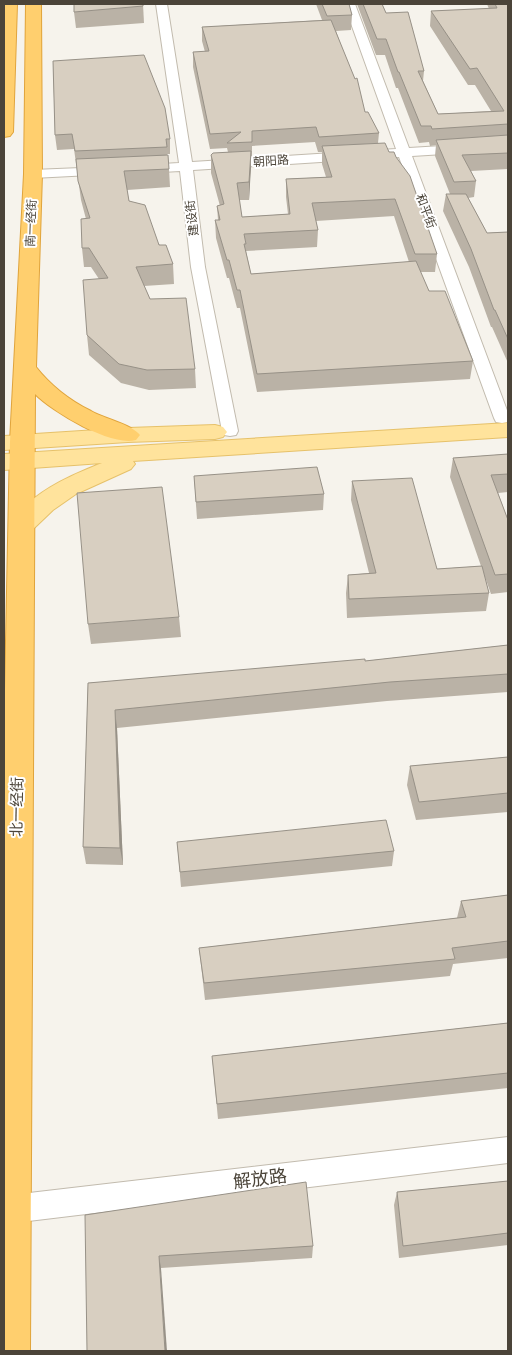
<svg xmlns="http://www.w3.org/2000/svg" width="512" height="1355" font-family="Figtree,'Noto Sans SC',sans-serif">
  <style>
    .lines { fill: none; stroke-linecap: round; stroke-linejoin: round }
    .street-casing { stroke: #c2bbae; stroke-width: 2 }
    .primary-casing { stroke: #e6c16a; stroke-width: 2 }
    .highway-casing { stroke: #e0a43c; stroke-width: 2 }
    .street { fill: #fff; fill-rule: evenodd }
    .primary { fill: #ffe39c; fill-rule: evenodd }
    .highway { fill: #ffcf6e; fill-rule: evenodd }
    .wall { fill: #bab2a6; fill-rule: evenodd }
    .shaded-wall { fill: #979187 }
    .building { fill: #d8cfc1; stroke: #979187 }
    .labels { text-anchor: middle; stroke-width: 4; stroke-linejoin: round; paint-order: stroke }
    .far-street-label { font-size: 12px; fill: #4b4439; stroke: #fff }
    .street-label { font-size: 15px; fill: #4b4439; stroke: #fff }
    .near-street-label { font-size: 18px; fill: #4b4439; stroke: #fff }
  </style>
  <rect width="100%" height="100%" fill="#f6f3ec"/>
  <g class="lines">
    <g class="street-casing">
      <g id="street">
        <polygon points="156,4 167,4 192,162 396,149 344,4 355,4 409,148 508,142 508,150 412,156 508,413 508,422 502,423 496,422 494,418 399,157 193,170 205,267 238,431 236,435 230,436 224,435 222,431 191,267 180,171 144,173 137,169 144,165 179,163"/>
        <polygon points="105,167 112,171 110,174 33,178 26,174 33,170"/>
        <polygon points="508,1137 508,1163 12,1223 4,1219 4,1199 12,1195"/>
      </g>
    </g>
    <g class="primary-casing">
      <g id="primary">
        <path d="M508,423V437L133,461L135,464L131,469L76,494L53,510L30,532L21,535L12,532L9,526C28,494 69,476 102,463L4,470V454Z"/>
        <polygon points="215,425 223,427 227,432 223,437 215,439 128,442 4,450 4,436 128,428"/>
      </g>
    </g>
    <g class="highway-casing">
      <g id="highway">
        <polygon points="4,4 17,4 13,132 10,136 4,137"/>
        <path d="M26,4H41L42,174L36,367C51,386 69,400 91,411C103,418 133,425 140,435L136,440C111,447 53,412 35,394L30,1351H4V740L10,442L24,174Z"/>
      </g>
    </g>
    <use href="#street" class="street"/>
    <use href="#primary" class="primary"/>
    <use href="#highway" class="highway"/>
  </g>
  <g class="wall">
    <polygon points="143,4 144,23 76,28 74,12"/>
    <path d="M316,4H349L352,15L351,30L336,31L365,112L379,133L378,143L396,157L437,254L435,272H420L429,291L473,361L470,379L257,392L240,308H237L229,278H227L216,238L215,220H218L217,206H220L211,173V155L228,152L227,148L210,149L193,67V52H205L202,41V27L322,20ZM315,142L318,152H322V164L326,177L286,179V197L288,214L242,217L239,200H249L251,157H252V146ZM394,216L409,262L251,274L246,251L317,247L318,230L316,221Z"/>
    <polygon points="357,4 382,4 386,13 424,71 423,81 438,114 491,111 475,85 468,85 430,26 431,11 489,9 487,4 508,4 508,169 471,171 476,181 474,197 468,198 487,233 508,232 508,363 492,327 491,327 469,267 443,211 446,194 450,194 435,156 436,145 430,146 429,142 419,143 398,88 396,88 385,55 376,55"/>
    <polygon points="53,61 170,139 170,154 167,154 169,169 170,187 127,190 129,201 173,264 174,284 144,286 150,299 195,369 196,388 149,390 121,383 89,355 87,335 99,279 91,267 84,267 82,248 86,219 81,200 74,149 57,150 55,135"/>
    <polygon points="508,454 508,492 498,493 508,520 508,592 491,594 485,577 489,593 486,611 347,618 346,593 348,575 369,573 351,500 352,481 437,569 481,566 450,477 453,458"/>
    <polygon points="194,476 324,494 323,510 197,519"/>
    <polygon points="179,617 181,637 91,644 88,624"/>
    <polygon points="508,645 508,692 387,701 117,728 123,865 86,864 83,847 88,683 365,661"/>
    <polygon points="508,757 508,812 416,820 407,785 410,766"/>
    <polygon points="177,842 394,851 392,866 181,887"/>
    <polygon points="508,895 508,958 453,964 450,976 205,1000 201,965 199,948 457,918 461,901"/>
    <polygon points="508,1023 508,1088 218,1119 212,1056"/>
    <polygon points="508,1181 508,1245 399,1258 394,1205 397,1192"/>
    <polygon points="85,1215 313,1246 312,1258 161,1268"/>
  </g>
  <g class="shaded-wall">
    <polygon points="251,151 251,168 249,200 249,182"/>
    <polygon points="115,710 117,728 123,865 120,848"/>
    <polygon points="159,1256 161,1268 167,1351 165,1351"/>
  </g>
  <g class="building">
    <polygon points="74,4 143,4 143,6 74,12"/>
    <polygon points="322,4 349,4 352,15 327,16"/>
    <polygon points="363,4 382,4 386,13 408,12 424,71 418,71 438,114 504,111 477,68 470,69 431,11 497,8 495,4 508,4 508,124 432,129 431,126 421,126 399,72 398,72 386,39 377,39"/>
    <polygon points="331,20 355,79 357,78 365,112 368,112 379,133 319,137 316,127 252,131 252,142 227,143 241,132 210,134 193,52 209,51 202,27"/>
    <polygon points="144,55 165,108 170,139 166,139 167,147 75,151 72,134 55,135 53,61"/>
    <polygon points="508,135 508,153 462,155 476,181 454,182 436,140"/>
    <polygon points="385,143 389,152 394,152 396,157 410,176 437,254 415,254 395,199 312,203 318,230 244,234 246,244 244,244 251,274 416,261 429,291 445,291 473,361 257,374 240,290 237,290 229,260 227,260 215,220 220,220 217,206 224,204 211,155 213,153 251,151 249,182 237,183 242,217 290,214 286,179 332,177 322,146"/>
    <polygon points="168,155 169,169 124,171 129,201 145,205 159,245 166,245 173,264 136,267 150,299 186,298 195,369 147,370 119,364 87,335 83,280 108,278 89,248 82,248 81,219 90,218 78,181 76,159"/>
    <polygon points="446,194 466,194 487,233 508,232 508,339 495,310 494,310 471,249"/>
    <polygon points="508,454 508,474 491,475 508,520 508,574 495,575 453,458"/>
    <polygon points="317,467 324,494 196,502 194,476"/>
    <polygon points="412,478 437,569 482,566 489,593 349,599 348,575 376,573 352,481"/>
    <polygon points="162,487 179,617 88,624 77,493"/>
    <polygon points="508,645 508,674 390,682 115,710 120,848 83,847 88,683 365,659 365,661"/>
    <polygon points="508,757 508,793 419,802 410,766"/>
    <polygon points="386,820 394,851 180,872 177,842"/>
    <polygon points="508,895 508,941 452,948 455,959 204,983 199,948 466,917 461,901"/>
    <polygon points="508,1023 508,1073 217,1104 212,1056"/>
    <polygon points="508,1181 508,1233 403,1246 397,1192"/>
    <polygon points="306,1182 313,1246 159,1256 165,1351 87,1351 85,1215"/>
  </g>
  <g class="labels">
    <g class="far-street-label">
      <text transform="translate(271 161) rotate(-4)" y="4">朝阳路</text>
      <text transform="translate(426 211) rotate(70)" y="4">和平街</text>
      <text transform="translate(192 218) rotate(-97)" y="4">建设街</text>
      <text transform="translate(31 223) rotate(-88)" y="4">南一经街</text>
    </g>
    <g class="street-label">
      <text transform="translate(17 807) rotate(-89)" y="5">北一经街</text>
    </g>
    <g class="near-street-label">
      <text transform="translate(260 1179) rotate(-7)" y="6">解放路</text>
    </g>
  </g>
  <rect width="512" height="1355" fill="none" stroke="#4b4439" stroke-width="10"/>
</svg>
